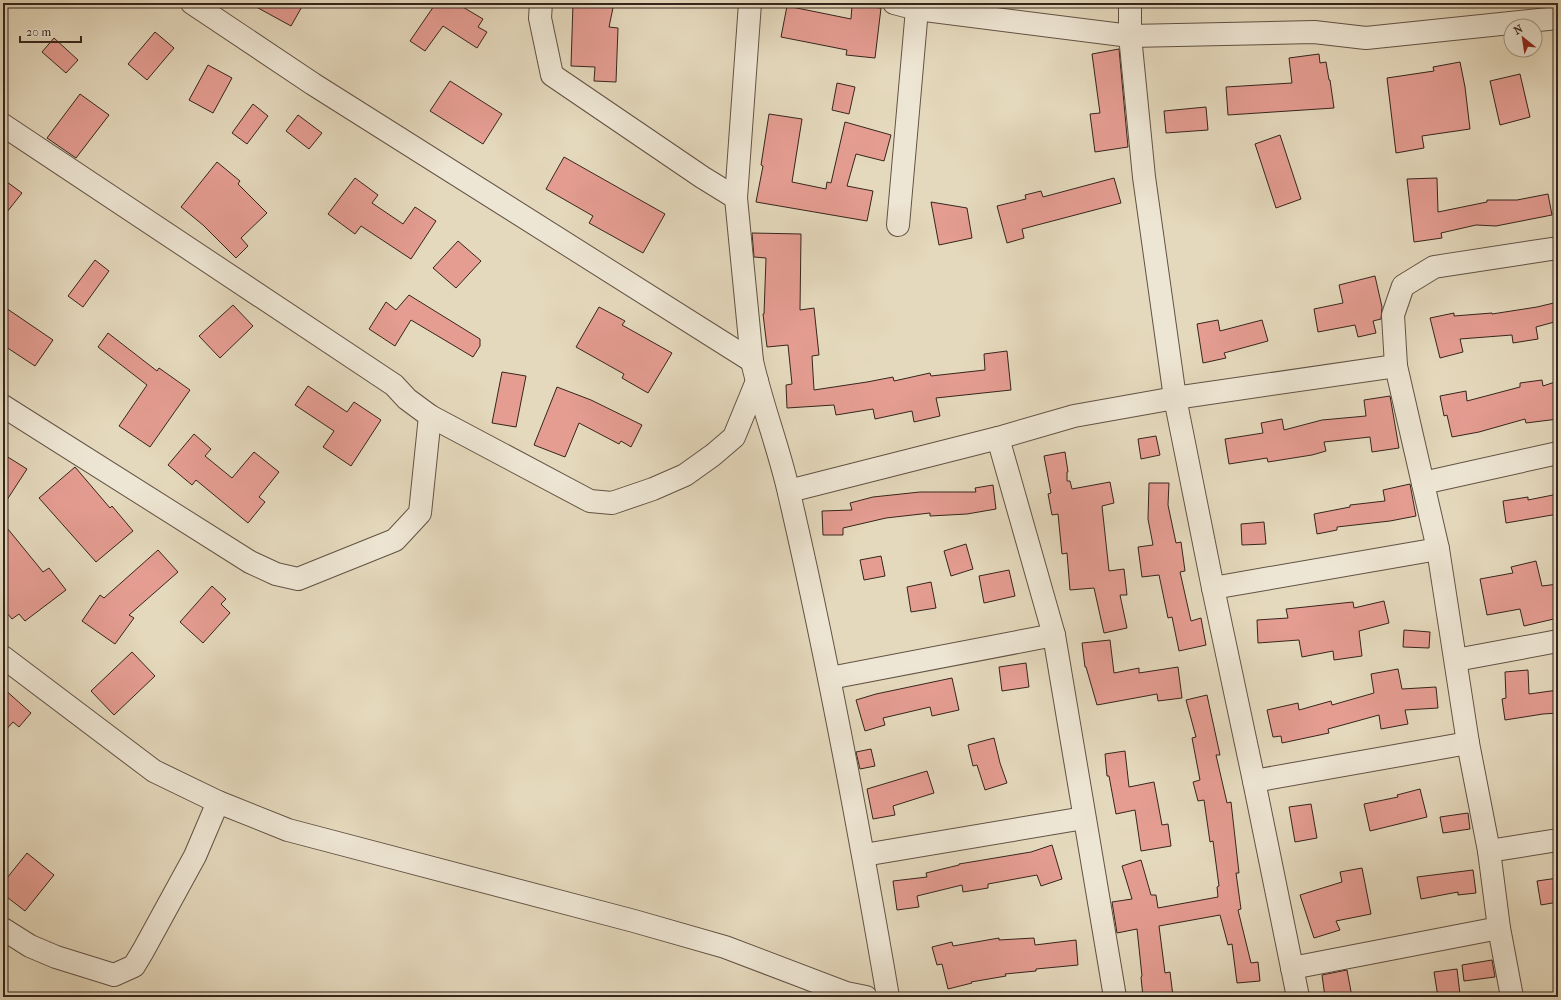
<svg xmlns="http://www.w3.org/2000/svg" width="1561" height="1000" font-family="'IM FELL French Canon',serif">
  <style>
    .building { fill: #e59d92; stroke: #36251c }
    .lines { fill: none; stroke-linecap: round; stroke-linejoin: round }
    .minor-casing { stroke: #625244; stroke-width: 24 }
    .minor { stroke: #eee6d4; stroke-width: 22 }
  </style>
  <rect width="100%" height="100%" fill="#e5d9bd"/>
  <filter id="stains"><feTurbulence type="fractalNoise" baseFrequency=".005" numOctaves="4"/><feColorMatrix values="0 0 0 0 .2 0 0 0 0 .09 0 0 0 0 .02 0 0 0 .5 -.17"/></filter>
  <radialGradient id="worn" r=".72"><stop offset=".6" stop-color="#630" stop-opacity="0"/><stop offset="1" stop-color="#630" stop-opacity=".3"/></radialGradient>
  <g class="building">
    <polygon points="249,3 304,3 291,26"/>
    <polygon points="436,3 456,3 483,19 478,27 487,32 477,48 443,26 425,51 410,41"/>
    <polygon points="573,3 614,3 609,27 618,28 616,82 594,81 595,67 571,66"/>
    <polygon points="852,5 881,8 875,58 846,55 847,50 781,37 787,6 851,19"/>
    <polygon points="155,32 174,48 147,80 128,64"/>
    <polygon points="54,38 78,60 66,73 42,52"/>
    <polygon points="1119,49 1128,147 1095,152 1090,114 1100,113 1092,54"/>
    <polygon points="1319,54 1320,63 1326,62 1329,80 1330,80 1334,108 1228,115 1226,87 1292,83 1289,58"/>
    <polygon points="1460,62 1465,87 1470,129 1422,136 1424,148 1396,153 1387,78 1434,71 1433,67"/>
    <polygon points="208,65 232,78 213,113 189,100"/>
    <polygon points="1520,74 1530,117 1500,125 1490,81"/>
    <polygon points="450,81 502,114 483,144 430,111"/>
    <polygon points="837,83 855,87 849,114 832,110"/>
    <polygon points="80,94 109,115 76,158 47,138"/>
    <polygon points="253,104 268,116 247,144 232,133"/>
    <polygon points="1206,107 1208,130 1166,133 1164,111"/>
    <polygon points="769,114 802,119 792,182 826,189 827,182 831,183 845,122 891,135 884,161 856,154 847,186 873,191 867,221 756,202 763,166 761,165"/>
    <polygon points="298,115 322,133 309,149 286,131"/>
    <polygon points="1280,135 1301,199 1276,208 1255,144"/>
    <polygon points="564,157 665,214 643,253 589,223 593,216 546,189"/>
    <polygon points="217,162 240,181 238,184 267,213 241,238 248,246 236,258 203,225 181,207"/>
    <polygon points="355,178 378,195 372,203 403,224 415,207 436,221 411,259 361,226 355,234 328,214"/>
    <polygon points="1114,178 1121,203 1022,229 1024,238 1007,243 997,206 1026,199 1025,195 1041,191 1043,197"/>
    <polygon points="1437,178 1438,212 1487,202 1487,200 1517,200 1548,194 1552,215 1496,226 1476,225 1441,233 1442,238 1414,242 1407,179"/>
    <polygon points="3,179 22,193 3,217"/>
    <polygon points="931,202 967,208 972,238 939,245"/>
    <polygon points="752,233 801,234 800,310 814,308 819,355 812,356 814,390 867,382 893,377 894,381 930,373 931,376 985,370 984,354 1007,351 1011,390 936,398 940,416 914,422 912,411 875,419 873,409 836,415 834,405 787,408 786,385 792,384 788,345 767,347 763,314 764,314 766,258 754,257"/>
    <polygon points="458,241 481,261 456,288 433,268"/>
    <polygon points="95,260 109,271 83,307 68,296"/>
    <polygon points="1375,276 1382,307 1381,319 1373,321 1376,333 1358,337 1355,325 1318,332 1314,309 1343,303 1339,285"/>
    <polygon points="409,295 480,339 480,346 473,357 411,320 395,346 369,329 386,302 396,310"/>
    <polygon points="1558,302 1558,321 1536,327 1538,339 1513,343 1512,335 1460,339 1463,352 1440,358 1430,318 1454,313 1454,316 1492,313 1492,314 1537,307"/>
    <polygon points="233,305 253,326 220,358 199,336"/>
    <polygon points="3,306 53,340 35,366 3,345"/>
    <polygon points="599,307 625,321 622,325 672,353 648,393 622,378 624,374 576,347"/>
    <polygon points="1218,320 1220,331 1262,320 1268,341 1224,353 1226,358 1203,363 1197,324"/>
    <polygon points="108,333 157,371 159,368 190,390 150,447 119,426 147,385 98,347"/>
    <polygon points="502,372 526,376 516,427 492,423"/>
    <polygon points="1542,380 1543,386 1558,381 1558,419 1526,423 1525,419 1479,432 1452,437 1447,415 1444,416 1440,396 1466,391 1467,401 1520,387 1520,383"/>
    <polygon points="308,386 347,412 354,402 381,420 351,466 323,447 334,431 295,405"/>
    <polygon points="557,387 591,400 642,425 631,447 621,441 619,444 579,423 565,457 534,445"/>
    <polygon points="1390,396 1399,448 1372,452 1370,437 1324,442 1326,451 1312,455 1268,462 1267,458 1229,464 1225,439 1263,433 1261,423 1282,419 1284,430 1322,420 1366,416 1364,400"/>
    <polygon points="194,434 211,449 205,456 232,478 254,452 279,472 259,497 265,502 248,523 196,480 192,485 168,465"/>
    <polygon points="1156,436 1160,455 1141,459 1138,439"/>
    <polygon points="1065,452 1068,472 1067,472 1067,481 1070,481 1072,489 1110,482 1114,503 1102,506 1109,571 1124,569 1127,595 1120,595 1127,628 1104,633 1094,588 1070,590 1067,553 1062,554 1058,514 1052,515 1048,494 1051,493 1044,456"/>
    <polygon points="3,454 27,469 3,506"/>
    <polygon points="75,467 110,508 112,506 133,531 96,562 39,498"/>
    <polygon points="1149,483 1169,483 1168,505 1176,543 1181,542 1185,571 1180,572 1191,621 1201,618 1206,645 1179,651 1172,617 1168,618 1159,575 1142,577 1138,547 1153,545 1148,519"/>
    <polygon points="1410,484 1416,516 1390,521 1337,527 1337,530 1317,534 1314,514 1350,507 1350,505 1385,501 1383,490"/>
    <polygon points="993,485 996,509 967,514 930,516 930,513 886,518 843,528 843,535 823,535 822,511 852,510 850,503 873,497 920,492 976,492 975,488"/>
    <polygon points="1558,494 1558,514 1506,523 1503,501 1528,497 1528,500"/>
    <polygon points="1264,522 1266,544 1242,545 1241,524"/>
    <polygon points="3,523 43,572 49,568 66,590 25,621 19,614 12,619 3,608"/>
    <polygon points="966,544 973,569 951,576 944,551"/>
    <polygon points="158,550 178,572 129,615 134,618 115,644 82,621 100,595 104,598"/>
    <polygon points="881,556 885,576 864,580 860,560"/>
    <polygon points="1536,561 1542,586 1558,584 1558,618 1524,626 1520,609 1487,615 1480,579 1513,573 1511,567"/>
    <polygon points="1009,570 1015,596 984,603 979,576"/>
    <polygon points="931,582 936,608 911,612 907,587"/>
    <polygon points="212,586 226,599 221,604 230,613 203,643 180,622"/>
    <polygon points="1384,601 1389,623 1359,631 1362,656 1334,660 1333,651 1302,657 1299,640 1258,643 1257,620 1288,618 1286,609 1353,602 1354,608"/>
    <polygon points="1404,630 1430,632 1429,648 1403,647"/>
    <polygon points="1110,640 1114,673 1139,668 1139,673 1178,667 1182,698 1158,701 1157,694 1097,705 1086,667 1085,667 1082,643"/>
    <polygon points="132,652 155,676 114,715 91,691"/>
    <polygon points="1026,663 1029,687 1002,691 999,667"/>
    <polygon points="1398,669 1402,689 1436,687 1438,708 1405,710 1408,724 1381,729 1379,715 1328,729 1329,733 1282,743 1281,736 1273,737 1267,710 1298,703 1299,710 1331,701 1332,705 1374,693 1371,674"/>
    <polygon points="1528,670 1529,694 1558,690 1558,713 1543,714 1505,720 1502,699 1506,698 1505,672"/>
    <polygon points="952,678 959,710 932,716 930,707 883,718 885,725 865,731 856,700 876,694"/>
    <polygon points="3,688 31,713 19,727 13,722 3,733"/>
    <polygon points="1207,695 1220,755 1216,755 1227,803 1231,802 1239,873 1236,873 1241,909 1238,910 1251,963 1258,962 1260,981 1237,983 1232,944 1228,945 1220,915 1159,926 1165,973 1170,972 1173,996 1143,997 1141,977 1142,976 1137,929 1117,933 1112,902 1132,899 1122,866 1141,860 1151,895 1156,895 1158,908 1218,897 1217,887 1219,886 1213,841 1210,842 1204,800 1198,801 1193,782 1200,780 1192,738 1196,737 1186,700"/>
    <polygon points="994,738 1000,763 1007,783 985,790 977,765 973,766 968,745"/>
    <polygon points="871,749 875,766 860,769 856,752"/>
    <polygon points="1125,751 1129,787 1154,782 1162,825 1168,824 1171,846 1141,851 1135,810 1116,814 1109,776 1107,776 1105,754"/>
    <polygon points="927,771 934,793 893,806 895,815 873,819 867,789"/>
    <polygon points="1420,789 1427,817 1370,831 1364,804 1398,797 1397,795"/>
    <polygon points="1311,804 1317,838 1295,842 1289,807"/>
    <polygon points="1468,813 1470,829 1443,833 1440,817"/>
    <polygon points="1052,845 1062,879 1041,886 1037,875 988,884 988,888 963,892 962,885 917,896 919,907 897,910 893,881 927,877 926,873 959,865 959,864 1031,852"/>
    <polygon points="27,853 54,875 25,911 3,894 3,883"/>
    <polygon points="1362,868 1371,914 1336,921 1340,930 1314,938 1300,895 1342,882 1340,872"/>
    <polygon points="1473,870 1476,893 1458,895 1458,892 1421,899 1417,877"/>
    <polygon points="1558,878 1558,902 1541,905 1537,881"/>
    <polygon points="999,938 999,940 1034,938 1035,945 1076,940 1078,965 1036,969 1036,971 1005,974 1006,976 971,982 972,983 948,989 942,964 937,965 932,947 952,942 953,946"/>
    <polygon points="1492,960 1495,977 1464,981 1462,965"/>
    <polygon points="1457,969 1460,994 1438,997 1434,972"/>
    <polygon points="1347,970 1352,997 1325,997 1322,975"/>
  </g>
  <g class="lines">
    <g class="minor-casing">
      <g id="minor">
        <polyline points="192,3 313,84 752,361"/>
        <polyline points="541,3 540,18 552,75 702,177 736,198"/>
        <path d="M750,3L736,198L752,361C762,406 779,448 789,493C828,660 859,828 888,997"/>
        <polyline points="894,3 917,9 1130,36 1144,177 1175,398 1213,588 1254,781 1298,997"/>
        <polyline points="1130,3 1130,36 1314,32 1366,38 1558,18"/>
        <polyline points="3,125 394,385 407,399 430,416 590,501 612,503 653,489 685,475 713,455 734,437 757,381"/>
        <polyline points="898,225 917,9"/>
        <polyline points="3,406 250,562 276,574 298,579 395,540 420,513 430,416"/>
        <polyline points="998,438 1054,635 1115,997"/>
        <polyline points="1423,483 1558,453"/>
        <polyline points="789,491 998,438 1074,416 1175,398 1396,366"/>
        <polyline points="1213,588 1438,549"/>
        <polyline points="3,657 154,771 218,802 195,856 143,951 134,966 114,975 56,957 30,946 3,929"/>
        <polyline points="1456,660 1558,641"/>
        <polyline points="830,678 1054,635"/>
        <polyline points="1254,781 1468,743"/>
        <polyline points="218,802 288,830 634,921 725,947 846,993 866,997"/>
        <polyline points="1489,851 1558,840"/>
        <polyline points="864,855 1084,818"/>
        <polyline points="1292,968 1499,928"/>
        <polyline points="1512,997 1499,928 1489,851 1468,743 1438,549 1396,366 1393,315 1403,286 1434,267 1558,248"/>
      </g>
    </g>
    <use href="#minor" class="minor"/>
  </g>
  <rect width="1561" height="1000" fill="none" stroke="#e5d9bd" stroke-width="16"/>
  <rect x="4" y="4" width="1553" height="992" fill="none" stroke="#36251c" stroke-width="2"/>
  <rect x="8" y="8" width="1545" height="984" fill="none" stroke="#36251c"/>
  <g transform="translate(1523 38) rotate(330)"><circle r="19" fill="#eee6d4" stroke="#a4998a"/>
  <path d="M0-3L7 15L0 10L-7 15Z" fill="#8f2418"/>
  <text y="-6" font-size="11" font-weight="bold" text-anchor="middle" fill="#36251c">N</text>
  </g>
  <path d="M20 36v6h61v-6" fill="none" stroke="#36251c" stroke-width="2"/>
  <text x="26" y="36" font-size="12" fill="#36251c" stroke="#eee6d4" stroke-width="3" paint-order="stroke">20 m</text>
  <rect width="100%" height="100%" filter="url(#stains)"/>
  <rect width="100%" height="100%" fill="url(#worn)"/>
</svg>
